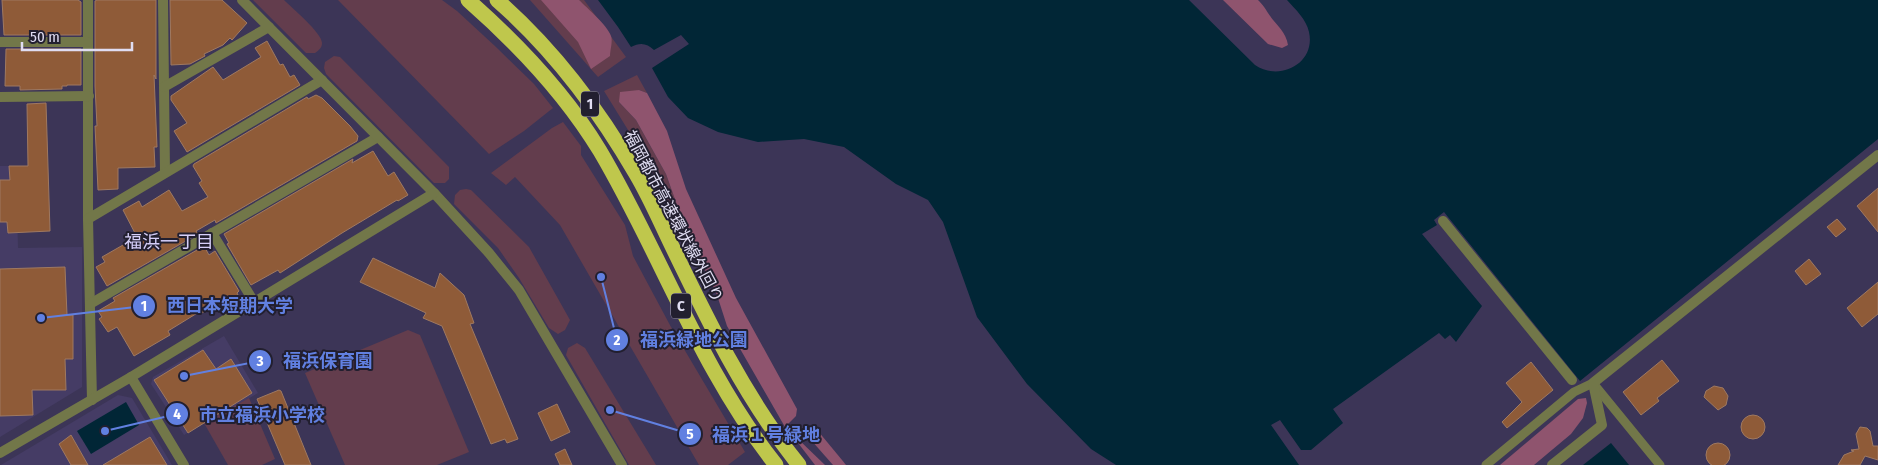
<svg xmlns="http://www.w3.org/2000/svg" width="1878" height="465" font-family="'Fira Sans Condensed','Noto Sans JP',sans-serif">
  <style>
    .built { fill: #453c65 }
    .green { fill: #633d4d }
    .forest { fill: #8f546e }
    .water { fill: #012636 }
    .building { fill: #8f5b38; stroke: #9f7961 }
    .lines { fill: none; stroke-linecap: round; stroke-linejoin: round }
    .service { stroke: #727749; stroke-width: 9 }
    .pedestrian { stroke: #727749; stroke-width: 10 }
    .minor { stroke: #727749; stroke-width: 10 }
    .tertiary { stroke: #727749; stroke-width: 10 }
    .motorway { stroke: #bfc74c; stroke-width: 15 }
    .labels { text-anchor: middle; stroke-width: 4; stroke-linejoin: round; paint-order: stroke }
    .shield { fill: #221f2f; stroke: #a7a4b8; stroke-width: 1 }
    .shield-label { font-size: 15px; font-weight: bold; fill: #e0ddf2 }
    .street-label { font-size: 16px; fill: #e0ddf2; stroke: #221f2f }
    .neighbourhood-label { font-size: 18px; fill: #d6cff9; stroke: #221f2f }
    .leader { fill: none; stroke: #6180e1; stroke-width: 2 }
    .callout-dot { fill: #6180e1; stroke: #221f2f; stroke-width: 2 }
    .mark-label { font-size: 15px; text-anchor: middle; font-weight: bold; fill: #fff }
    .callout-label { font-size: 18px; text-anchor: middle; font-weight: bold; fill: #6180e1; stroke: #221f2f; stroke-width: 4; stroke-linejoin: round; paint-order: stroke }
  </style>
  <rect width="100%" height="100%" fill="#3c3557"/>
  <g class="built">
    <polygon points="0,166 16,166 18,248 82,247 82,387 0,437"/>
    <polygon points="224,336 258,393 184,435 151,384 153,377"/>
    <polygon points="118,395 132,398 172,465 1,465"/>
  </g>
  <g class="green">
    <path d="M253,0H284C292,8 322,33 322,43C322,48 319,50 315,53H306Z"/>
    <polygon points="338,0 442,0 457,11 496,47 534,84 553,108 524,131 489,154"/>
    <polygon points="530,0 584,0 626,57 598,77"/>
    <polygon points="334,56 340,57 449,167 449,179 445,183 434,183 326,74 324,68 325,62"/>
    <polygon points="637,75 647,93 639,90 619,102 636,120 666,174 687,233 673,216 649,164 604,91"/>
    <polygon points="563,122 581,146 581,155 625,225 633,256 671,327 745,452 728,465 699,465 560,225 515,177 506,185 491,173 552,128"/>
    <polygon points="466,189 471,190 529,247 570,320 565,330 558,334 549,328 519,278 498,248 454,204 455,195 460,190"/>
    <polygon points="408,330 420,335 469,452 437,465 345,465 305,373"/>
    <polygon points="577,343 585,348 656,465 629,465 566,355 568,348"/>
    <polygon points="249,398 275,459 262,465 228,465 204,423"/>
  </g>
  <g class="forest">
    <path d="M541,0H579C587,8 608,26 611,36C613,41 610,50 610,56L591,69L578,42Z"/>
    <path d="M1223,0H1258C1263,5 1265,8 1268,13C1275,24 1286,31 1288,45L1282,48L1268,44Z"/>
    <polygon points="639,90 647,93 667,131 686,189 736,298 797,409 796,416 785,427 727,326 717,295 687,233 666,174 636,120 619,102 620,92"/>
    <polygon points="1586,398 1587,403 1583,418 1571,434 1534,465 1500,465 1578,399"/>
    <polygon points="813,425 842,460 846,465 833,465 804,432"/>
    <polygon points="797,438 825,465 815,465 795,439"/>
  </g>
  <g class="water">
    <path d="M598,0H1189L1255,65C1280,82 1316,63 1309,32C1306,19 1296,10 1287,0H1878V139L1580,381L1444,212L1434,220L1437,225L1422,234L1482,306L1456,342L1450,335L1445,339L1439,333L1333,409L1343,423L1311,450H1301L1280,420L1271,425L1299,465H1116L1091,449L1027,384L977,317L943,222L928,200L896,184L844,147L804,139L758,142L718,132L688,118L668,97L652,68L689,44L681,35L654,50C647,43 640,42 631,47L618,27Z"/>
    <polygon points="126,402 139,425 91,454 77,431"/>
    <polygon points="1611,443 1629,465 1583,465"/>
  </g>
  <g class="building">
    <polygon points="2,0 78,0 81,2 81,35 4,35"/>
    <polygon points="97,0 156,0 156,79 154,75 157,147 154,147 155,167 118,168 118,189 98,190 95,126 97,126 95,86 95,1"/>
    <polygon points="170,0 222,0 247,23 232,40 230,38 223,45 204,54 205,56 190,64 171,65"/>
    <polygon points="267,41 280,65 283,64 290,77 294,75 300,85 187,152 174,131 187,123 171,100 171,96 213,67 223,80 261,57 255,48"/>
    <polygon points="6,49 81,49 81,85 67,85 67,86 62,86 62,89 20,90 20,86 5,86"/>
    <polygon points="316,95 322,98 350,126 358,136 357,141 216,223 215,220 196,231 198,234 107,286 96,267 105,262 102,257 137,237 123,210 139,201 142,207 169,190 182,211 208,197 199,183 202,181 193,166 194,164 307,97 308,99"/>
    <polygon points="46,103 50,231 8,233 7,222 0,222 0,180 10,180 9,166 28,166 27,104"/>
    <polygon points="373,151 388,176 394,172 408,195 398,201 397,200 342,233 280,273 278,270 251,285 227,244 229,243 224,234 353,159 352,163"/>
    <polygon points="1878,188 1878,232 1857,206"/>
    <polygon points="1837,219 1846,229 1836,237 1827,227"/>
    <polygon points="204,246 209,255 215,251 239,291 237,293 238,295 226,303 225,300 200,314 199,312 168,331 170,335 134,356 117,327 108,332 99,319 102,317 98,311 115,301 113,298"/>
    <polygon points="373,258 435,288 440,273 464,295 474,323 470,324 518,439 507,443 505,439 491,444 442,326 423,318 426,313 360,282"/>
    <polygon points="1809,259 1821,274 1806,285 1795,271"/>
    <polygon points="65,267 67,315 73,315 73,359 65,359 66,390 32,390 33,415 0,416 0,269"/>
    <polygon points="1878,282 1878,314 1862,327 1847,308"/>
    <polygon points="203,350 216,369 231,359 252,393 188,433 154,380"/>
    <polygon points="1662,360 1679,381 1657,398 1659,401 1641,415 1623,392"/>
    <polygon points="1531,362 1553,390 1507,428 1502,422 1522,402 1506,383"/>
    <polygon points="1714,386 1723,388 1728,396 1726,405 1718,410 1704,397 1706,391"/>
    <polygon points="279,390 281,391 311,465 285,465 257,399"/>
    <polygon points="557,404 570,432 551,441 538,413"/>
    <circle cx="1753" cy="427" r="12"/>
    <polygon points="1860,427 1867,428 1870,431 1873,446 1878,446 1878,460 1865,456 1860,465 1838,465 1844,455 1854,451 1851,450 1859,449 1856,434"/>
    <polygon points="71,435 88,465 71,465 59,444"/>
    <polygon points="150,437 167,465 103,465"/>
    <circle cx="1718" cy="455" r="12"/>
    <polygon points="565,449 572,465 560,465 555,454"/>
  </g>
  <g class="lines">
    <polyline class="service" points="1486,465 1574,392 1593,383 1660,465"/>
    <polyline class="pedestrian" points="1443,221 1572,380"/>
    <g class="minor">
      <polyline points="88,0 88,219 92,400"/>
      <polyline points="163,0 165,172"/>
      <polyline points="0,42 88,42"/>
      <polyline points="164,87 269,27"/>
      <polyline points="0,97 89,96"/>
      <polyline points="88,219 322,80"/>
      <polyline points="212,233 254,302"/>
      <polyline points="90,304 378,137"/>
      <polyline points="131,377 184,465"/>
    </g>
    <g class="tertiary">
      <polyline points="242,0 434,193 489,253 519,290 622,465"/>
      <polyline points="0,453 131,377 434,193"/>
      <polyline points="1552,465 1602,425 1593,383 1878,155"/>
    </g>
    <g class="motorway">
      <path d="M468,0C518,44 565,93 600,151C661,254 701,371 776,465"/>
      <path d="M497,0C553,49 599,110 636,174C649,196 659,219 670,242C707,319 745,398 799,465"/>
    </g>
  </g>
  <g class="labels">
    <g class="shield">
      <rect x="581" y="91.5" width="18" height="25" rx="4"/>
      <rect x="671" y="293.5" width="20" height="25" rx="4"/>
    </g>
    <g class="shield-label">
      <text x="590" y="109">1</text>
      <text x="681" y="311">C</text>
    </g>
    <g class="street-label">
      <text transform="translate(674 216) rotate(62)" y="6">福岡都市高速環状線外回り</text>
    </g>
    <g class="neighbourhood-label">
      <text x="169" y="248">福浜一丁目</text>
    </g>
  </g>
  <path class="leader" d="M41 318L144 306M601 277L617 340M184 376L260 361M105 431L177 414M610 410L690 434"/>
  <g class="callout-dot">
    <circle cx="41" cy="318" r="5"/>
    <circle cx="601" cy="277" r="5"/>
    <circle cx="184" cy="376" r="5"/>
    <circle cx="105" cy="431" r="5"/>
    <circle cx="610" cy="410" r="5"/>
    <circle cx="144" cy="306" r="12"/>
    <circle cx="617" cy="340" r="12"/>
    <circle cx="260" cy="361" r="12"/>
    <circle cx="177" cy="414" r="12"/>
    <circle cx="690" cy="434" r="12"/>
  </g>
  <g class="mark-label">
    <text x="144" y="311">1</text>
    <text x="617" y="345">2</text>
    <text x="260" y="366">3</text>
    <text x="177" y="419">4</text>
    <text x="690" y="439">5</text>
  </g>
  <g class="callout-label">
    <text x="230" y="312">西日本短期大学</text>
    <text x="694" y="346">福浜緑地公園</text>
    <text x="328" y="367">福浜保育園</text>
    <text x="262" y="421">市立福浜小学校</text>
    <text x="766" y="441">福浜１号緑地</text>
  </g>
  <path d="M22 42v8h110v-8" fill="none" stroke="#e0ddf2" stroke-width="2.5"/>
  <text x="30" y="42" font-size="15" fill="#e0ddf2" stroke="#221f2f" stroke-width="4" paint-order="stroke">50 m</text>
</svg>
